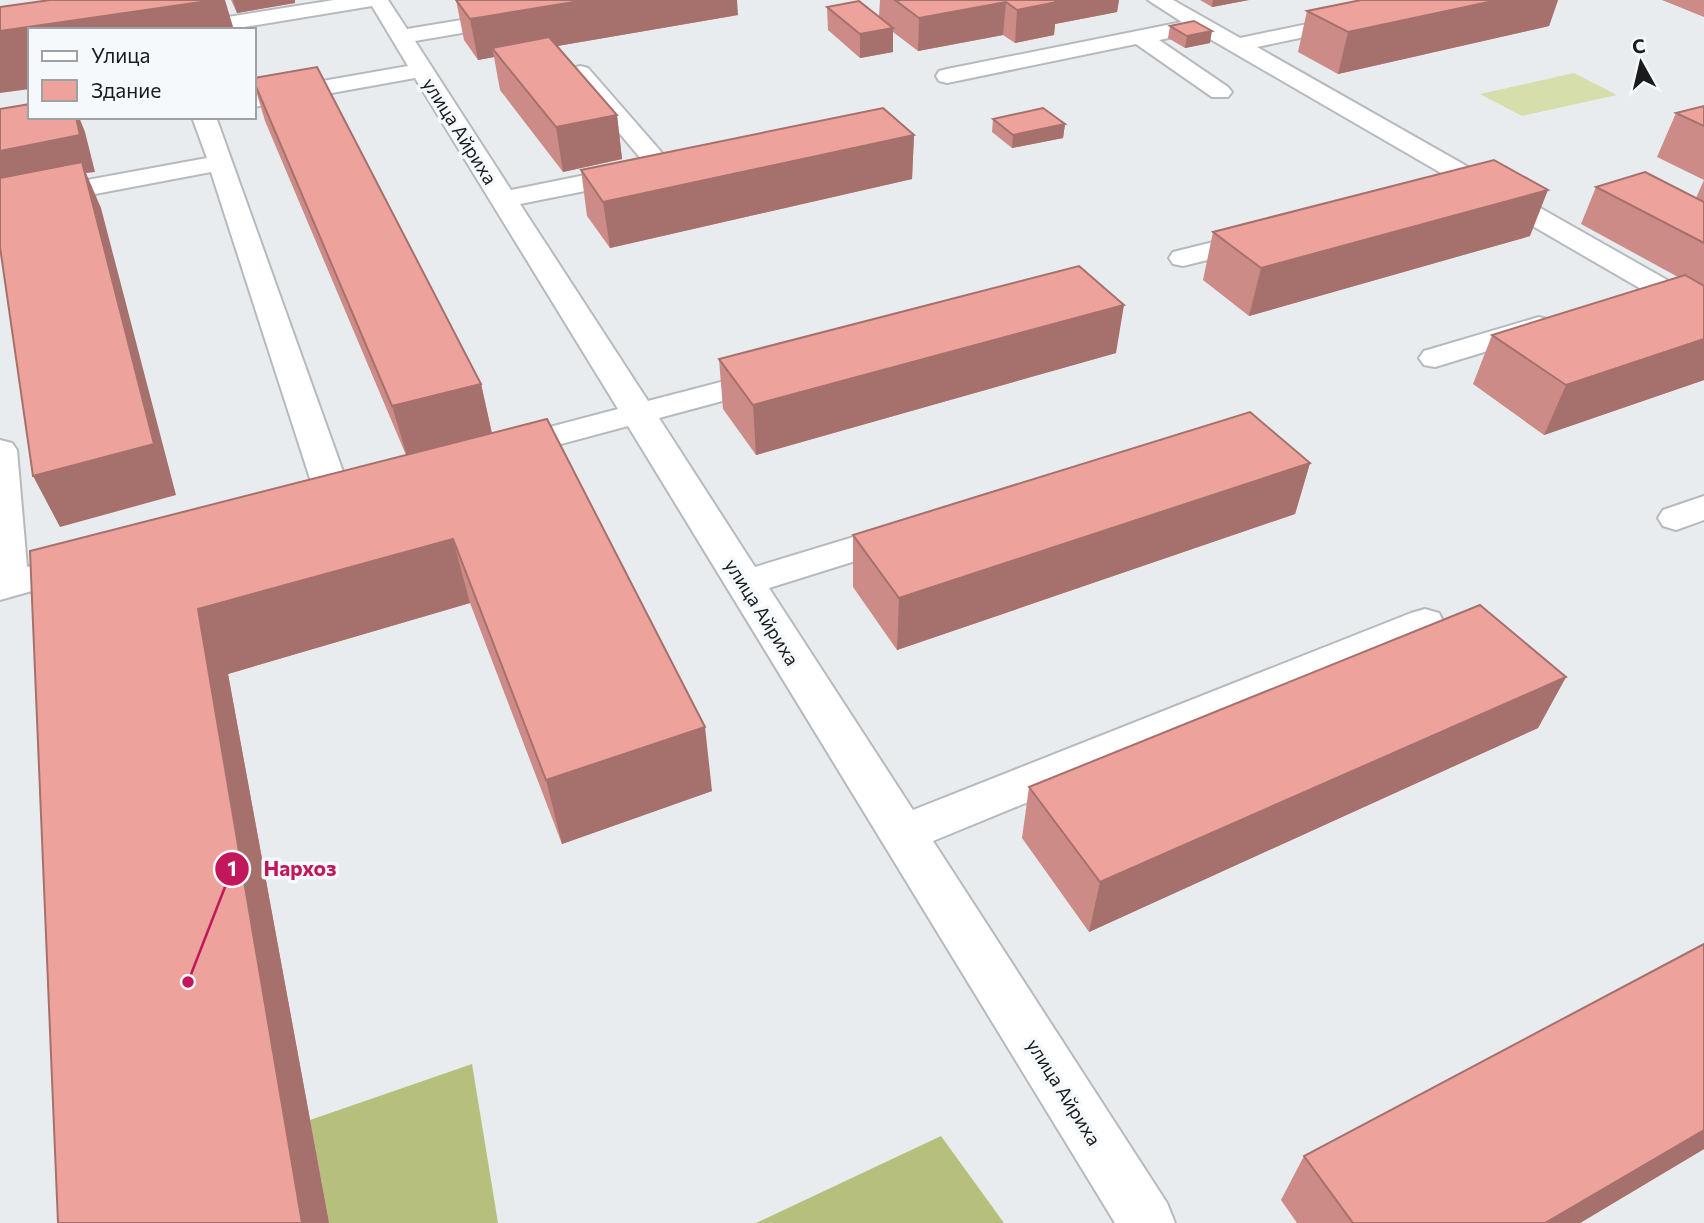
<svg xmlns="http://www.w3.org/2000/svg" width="1704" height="1223" font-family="Commissioner,sans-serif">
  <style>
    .green { fill: #d6dfab }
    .forest { fill: #b6c07c }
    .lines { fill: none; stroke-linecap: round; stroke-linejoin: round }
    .minor-casing { stroke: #b7babd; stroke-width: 4 }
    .minor { fill: #fff; fill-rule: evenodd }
    .wall { fill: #cc8b86 }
    .shaded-wall { fill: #a6716d }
    .building { fill: #eda29c; stroke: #a6716d; stroke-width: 2 }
    .labels { text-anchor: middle; stroke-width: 7; stroke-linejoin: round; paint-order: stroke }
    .street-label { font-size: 19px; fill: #1a1b1d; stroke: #f6f9fc }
    .leader { fill: none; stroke: #c2185b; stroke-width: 2.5 }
    .callout-dot { fill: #c2185b; stroke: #f6f9fc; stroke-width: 2.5 }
    .mark-label { font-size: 21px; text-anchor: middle; font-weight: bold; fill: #fff }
    .callout-label { font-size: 21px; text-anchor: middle; font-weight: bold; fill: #c2185b; stroke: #f6f9fc; stroke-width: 7; stroke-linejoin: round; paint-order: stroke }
  </style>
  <rect width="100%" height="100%" fill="#e9ecef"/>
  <polygon class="green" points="1574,73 1617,95 1522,116 1480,94"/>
  <g class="forest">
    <polygon points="472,1064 498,1223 329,1223 310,1120"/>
    <polygon points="941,1136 1004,1223 756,1223"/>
  </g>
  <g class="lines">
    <g class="minor-casing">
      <g id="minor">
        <polygon points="334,0 388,0 407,29 582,0 629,0 626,4 619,6 415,41 511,190 635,165 644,168 648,173 644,178 635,181 520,204 648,401 771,369 782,371 787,378 782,385 659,418 755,567 903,522 916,526 921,534 916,542 769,588 913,810 1411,613 1425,609 1439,613 1444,623 1439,633 933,841 1167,1203 1175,1223 1115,1223 628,426 505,459 493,456 488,449 493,442 618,409 415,78 254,107 254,93 408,66 372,6 226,30 173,30 176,25 184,24"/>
        <polygon points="1148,0 1173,0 1240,38 1423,0 1463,0 1460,4 1453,6 1257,47 1704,301 1704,322 1693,319 1198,32 1159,40 1228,87 1232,92 1228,97 1212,97 1136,44 947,83 939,81 936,76 939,71 947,69 1182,22"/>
        <polygon points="580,66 588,68 670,162 674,167 670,172 661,175 652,172 569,73 572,68"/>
        <polygon points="192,117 216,117 351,494 345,502 333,505 321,502 315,494 211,172 0,212 0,196 207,158"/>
        <polygon points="1258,231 1268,233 1272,239 1268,245 1183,266 1173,264 1169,258 1173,252"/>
        <polygon points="1539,317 1550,320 1554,326 1550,332 1435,367 1424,365 1419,358 1424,351"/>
        <polygon points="0,440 12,443 17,450 27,567 82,552 95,555 101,564 95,573 0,600"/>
        <polygon points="1704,496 1704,520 1676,530 1663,526 1658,518 1663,510"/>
      </g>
    </g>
    <use href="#minor" class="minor"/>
  </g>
  <g class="wall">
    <polygon points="231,0 295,0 295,3 237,13"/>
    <polygon points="456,0 738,15 557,46 617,115 622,159 563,172 500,90 494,57 478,60 464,40"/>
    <polygon points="880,0 1119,0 1117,12 1055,24 1054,35 1015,43 1003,35 918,51 893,32 893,52 860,58 828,30 827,7 879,17"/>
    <polygon points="1200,0 1249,0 1212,7"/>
    <polygon points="1361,0 1558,0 1549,26 1338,74 1298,52 1307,11"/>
    <polygon points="1662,0 1704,0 1704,17"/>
    <polygon points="1170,26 1210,43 1185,48 1168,38"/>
    <polygon points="254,78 481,384 492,433 712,791 562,844 470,603 228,674 329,1223 58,1223 30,551 406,455 265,121 254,84"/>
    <polygon points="1704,106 1704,180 1657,157 1676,113"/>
    <polygon points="993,119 1065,124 1063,138 1012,148 992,132"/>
    <polygon points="914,135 912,179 610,248 587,216 581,170"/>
    <polygon points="1704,180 1704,380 1544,435 1473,384 1492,335 1678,277 1581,224 1596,187 1696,198"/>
    <polygon points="1213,232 1530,236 1249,316 1203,280"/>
    <polygon points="1116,353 756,455 723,409 719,359"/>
    <polygon points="1310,463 1295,514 897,650 853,587 853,535"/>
    <polygon points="1566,677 1538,728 1089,932 1022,838 1029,787"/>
    <polygon points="1704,1149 1580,1223 1297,1223 1281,1200 1304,1156"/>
  </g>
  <g class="shaded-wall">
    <polygon points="215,0 225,0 234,30 30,30 30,89 0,93 0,31"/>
    <polygon points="233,0 295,0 295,3 237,13"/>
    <polygon points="586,0 737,0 738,15 499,56 492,48 494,57 478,60 470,19"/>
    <polygon points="1045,0 1119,0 1117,12 1055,24 1054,35 1015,43 1017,10"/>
    <polygon points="1213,0 1249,0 1212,7"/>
    <polygon points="1498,0 1558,0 1549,26 1338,74 1348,32"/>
    <polygon points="1006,2 1003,35 918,51 919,18"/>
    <polygon points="893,28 893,52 860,58 860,34"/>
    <polygon points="1212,31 1210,43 1185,48 1187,36"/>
    <polygon points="617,115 622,159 563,172 556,127"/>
    <polygon points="76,117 79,117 85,132 95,172 86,173 101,208 176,495 60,527 33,476 0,190 0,151"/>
    <polygon points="1065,124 1063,138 1012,148 1013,135"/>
    <polygon points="914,135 912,179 610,248 603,202"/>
    <polygon points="1548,190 1530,236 1249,316 1261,268"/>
    <polygon points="1124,305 1116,353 756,455 753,405"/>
    <polygon points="1704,339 1704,380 1544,435 1566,385"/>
    <polygon points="481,384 492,434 407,456 392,406"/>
    <polygon points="1310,463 1295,514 897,650 899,598"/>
    <polygon points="453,539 470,603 228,674 329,1223 302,1223 198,609"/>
    <polygon points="1566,677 1538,728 1089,932 1100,882"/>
    <polygon points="705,727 712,791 562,844 546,780"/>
    <polygon points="1704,1130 1704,1149 1580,1223 1545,1223"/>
  </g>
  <g class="building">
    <polygon points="50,0 215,0 0,31 0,7"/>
    <polygon points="456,0 586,0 470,19"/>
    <polygon points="895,0 1054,0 1057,2 1017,10 1006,2 919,18"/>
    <polygon points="1361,0 1498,0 1348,32 1307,11"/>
    <polygon points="859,1 893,28 860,34 827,7"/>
    <polygon points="1194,21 1212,31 1187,36 1170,26"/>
    <polygon points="549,37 617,115 556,127 492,48"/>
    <polygon points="317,67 481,384 392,406 254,82 254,78"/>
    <polygon points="30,104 30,117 76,117 80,135 0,151 0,109"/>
    <polygon points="1704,106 1704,126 1676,113"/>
    <polygon points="883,108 914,135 603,202 581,170"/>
    <polygon points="1043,108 1065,124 1013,135 993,119"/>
    <polygon points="1494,160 1548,190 1261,268 1213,232"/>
    <polygon points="82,162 154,444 33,476 0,247 0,178"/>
    <polygon points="1645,172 1704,202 1704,243 1596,187"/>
    <polygon points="1079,266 1124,305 753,405 719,359"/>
    <polygon points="1685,275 1704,286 1704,339 1566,385 1492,335"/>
    <polygon points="1250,412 1310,463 899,598 853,535"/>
    <polygon points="547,419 705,727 546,780 453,539 198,609 302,1223 58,1223 30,551"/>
    <polygon points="1480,605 1566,677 1100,882 1029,787"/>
    <polygon points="1704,944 1704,1130 1545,1223 1353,1223 1304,1156"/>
  </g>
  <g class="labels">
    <g class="street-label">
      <text transform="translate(460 131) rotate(58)" y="7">улица Айриха</text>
      <text transform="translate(762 612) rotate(58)" y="7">улица Айриха</text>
      <text transform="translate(1064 1092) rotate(58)" y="7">улица Айриха</text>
    </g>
  </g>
  <path class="leader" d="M188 982L232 869"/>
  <g class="callout-dot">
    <circle cx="188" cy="982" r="7"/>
    <circle cx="232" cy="869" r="18"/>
  </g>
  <g class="mark-label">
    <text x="232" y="876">1</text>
  </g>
  <g class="callout-label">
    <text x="300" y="876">Нархоз</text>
  </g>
  <rect x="28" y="28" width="228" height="91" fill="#f6f9fc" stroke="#9ea0a3" stroke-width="2"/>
  <rect x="42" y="51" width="35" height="10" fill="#ffffff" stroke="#9ea0a3" stroke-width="2"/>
  <text x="91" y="63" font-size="21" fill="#1a1b1d">Улица</text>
  <rect x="42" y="80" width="35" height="21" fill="#eda29c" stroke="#9ea0a3" stroke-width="2"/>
  <text x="91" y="98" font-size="21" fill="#1a1b1d">Здание</text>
  <g transform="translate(1641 63) rotate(352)" stroke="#f6f9fc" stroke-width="5" paint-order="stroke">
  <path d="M0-5L12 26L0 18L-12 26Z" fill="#1a1b1d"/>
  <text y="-10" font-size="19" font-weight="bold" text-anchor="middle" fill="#1a1b1d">С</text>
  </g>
</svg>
